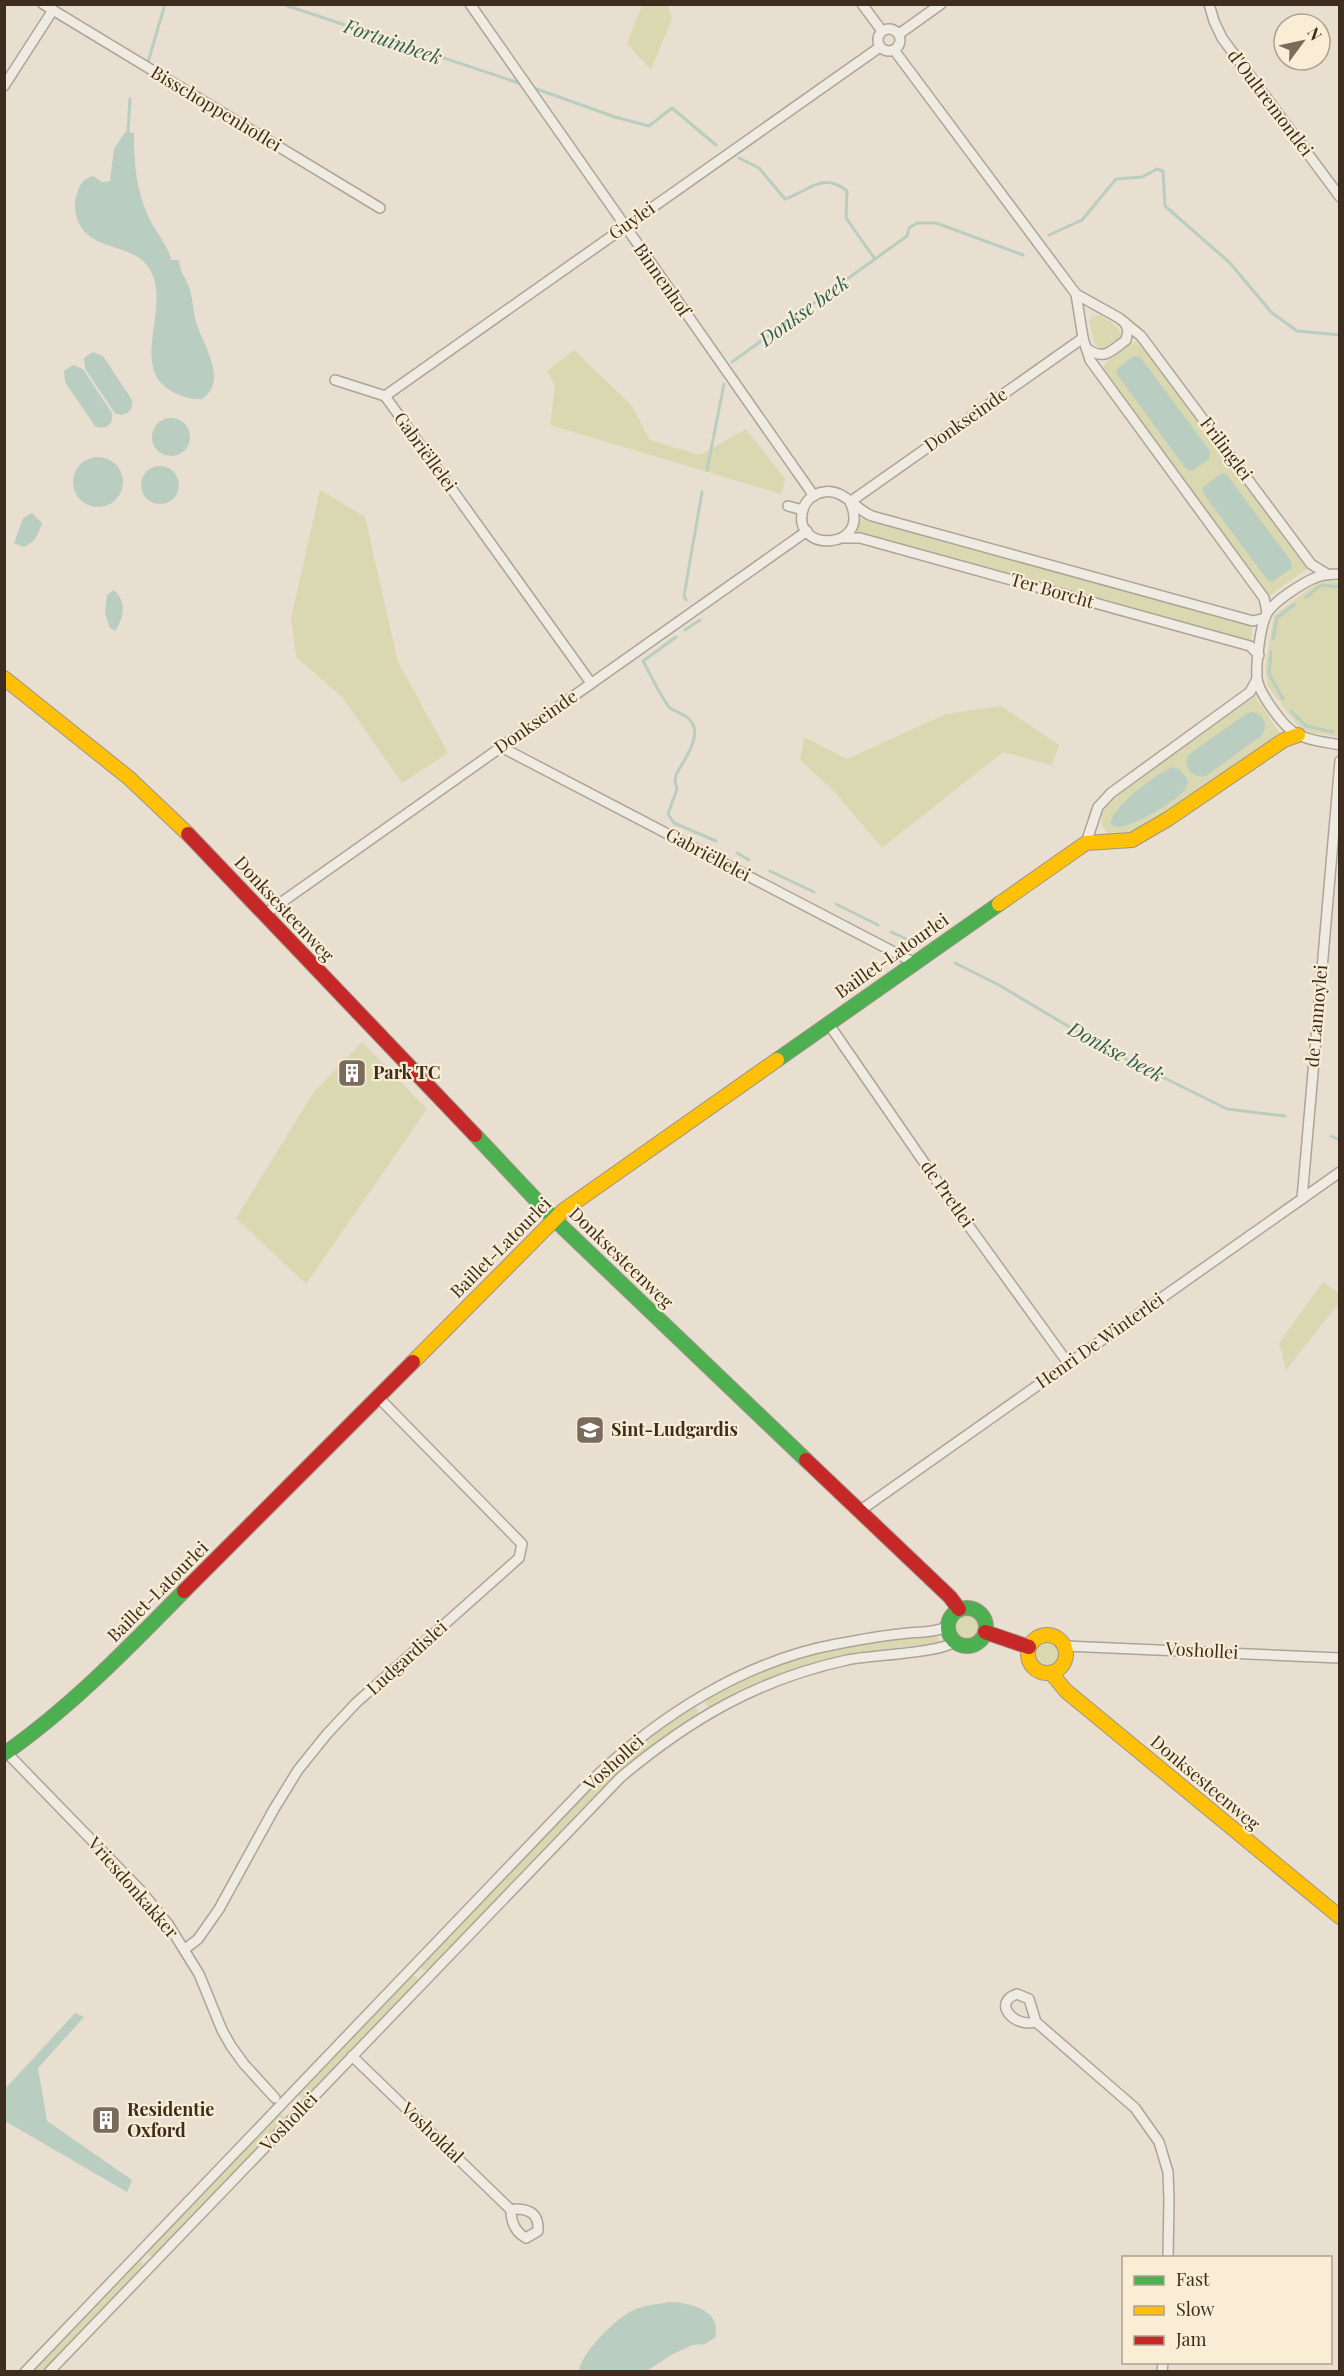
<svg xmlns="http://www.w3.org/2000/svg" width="1344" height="2376" font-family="'Playfair Display',serif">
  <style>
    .green { fill: #dad8b1 }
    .water { fill: #bacdc1 }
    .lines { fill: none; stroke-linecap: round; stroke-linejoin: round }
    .stream { stroke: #bacdc1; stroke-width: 3 }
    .street-casing { stroke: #ada498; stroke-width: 12 }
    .fast-casing { stroke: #9d9488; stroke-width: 16 }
    .slow-casing { stroke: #9d9488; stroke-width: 16 }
    .jam-casing { stroke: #9d9488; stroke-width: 16 }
    .street { stroke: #f0ebe2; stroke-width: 9 }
    .fast { stroke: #4caf50; stroke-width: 14 }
    .slow { stroke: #ffc107; stroke-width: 14 }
    .jam { stroke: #c62828; stroke-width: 14 }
    .labels { text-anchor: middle; stroke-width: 4.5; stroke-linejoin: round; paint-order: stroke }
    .street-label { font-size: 18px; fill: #3e2c1e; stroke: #f9edd6 }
    .poi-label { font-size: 18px; font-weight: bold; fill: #3e2c1e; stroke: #f9edd6; text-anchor: start }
    .water-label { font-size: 20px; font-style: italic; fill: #2c5f59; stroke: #f9edd6 }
  </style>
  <rect width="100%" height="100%" fill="#e8dfd0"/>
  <g class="green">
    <polygon points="642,5 668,5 672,19 651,69 627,44"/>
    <path d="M1100,315C1109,322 1130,331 1116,343C1111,347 1109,349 1103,351L1095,345L1089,321L1093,316Z"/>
    <path d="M1137,341L1143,345L1306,567L1307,569L1269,596L1103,371C1103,359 1126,344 1137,341Z"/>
    <polygon points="574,350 632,406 650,440 700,455 746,429 785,479 781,494 550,425 555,386 547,371"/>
    <polygon points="320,490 365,517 398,662 448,753 402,783 342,697 296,657 291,618"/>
    <polygon points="861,519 867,519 1252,626 1251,641 859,534 856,526"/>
    <polygon points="1325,579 1339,582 1339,737 1308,732 1299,727 1268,686 1265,667 1274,615 1321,580"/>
    <path d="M1252,696H1255L1281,735L1169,814L1128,837H1112L1108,834L1102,825L1101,817C1107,792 1225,716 1252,696Z"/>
    <polygon points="1001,706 1059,745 1052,765 1003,752 882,848 834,791 800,760 804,737 847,759 946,714"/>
    <polygon points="362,1042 427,1109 306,1284 236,1218 314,1092"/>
    <polygon points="1323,1282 1339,1293 1339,1303 1286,1370 1279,1343"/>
    <circle cx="967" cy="1627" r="14"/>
    <path d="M936,1634L941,1644C860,1647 784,1669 713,1706L708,1707L705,1703L707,1698C744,1679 782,1662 822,1651C859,1641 898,1638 936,1634Z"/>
    <circle cx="1047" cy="1654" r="14"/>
    <polygon points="693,1706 698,1709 697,1715 647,1750 612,1781 429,1971 422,1970 421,1963 615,1764 641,1742"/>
    <polygon points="411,1974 417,1977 417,1983 304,2101 297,2093"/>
    <polygon points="279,2112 286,2119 154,2257 149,2256 147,2249"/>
    <polygon points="138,2260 142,2261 144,2268 44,2371 29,2372"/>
  </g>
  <g class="water">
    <path d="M125,132L134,133C134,162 136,191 149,218C154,229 170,249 171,260H179C180,275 186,276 190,290C193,300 193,311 196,322C203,345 229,381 202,399C191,400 181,396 171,391C128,366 173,304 149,268C131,241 88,253 77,218C74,209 74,200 78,191C80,183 85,178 93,176L102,182L110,181L114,149Z"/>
    <path d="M93,352L103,356L132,400C134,411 125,418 115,413L85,369L84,358Z"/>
    <polygon points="1134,356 1140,357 1210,451 1209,459 1192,471 1186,469 1116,373 1118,368"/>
    <path d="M73,365L83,369L112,413C114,424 105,431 95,426L65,382L64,371Z"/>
    <circle cx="171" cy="437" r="19"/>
    <circle cx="98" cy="482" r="25"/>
    <circle cx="160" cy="485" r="19"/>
    <polygon points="1222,473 1227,475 1291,561 1292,568 1272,582 1268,581 1203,493 1202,488"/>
    <path d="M32,513L42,523C38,535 36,541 24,547L14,543L23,518Z"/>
    <path d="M114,590C127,602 124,618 115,631L110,628L105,613L107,595Z"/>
    <path d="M1253,712C1265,715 1269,726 1261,736L1206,776C1192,779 1183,768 1188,755L1247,713Z"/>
    <path d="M1173,767L1179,769L1187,778C1187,782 1188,784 1186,788C1179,800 1134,826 1120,827C1115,827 1115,827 1111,824C1109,809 1158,772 1173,767Z"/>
    <polygon points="75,2013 84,2017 38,2068 47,2121 132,2180 127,2192 5,2121 5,2089"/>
    <path d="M669,2302C683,2302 710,2307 715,2323C716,2326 716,2333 716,2337L705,2344L692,2345L671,2355L647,2371H579C581,2353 618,2315 636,2309C646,2305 658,2304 669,2302Z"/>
  </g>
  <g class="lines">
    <g class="stream">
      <polyline points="282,4 522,84"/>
      <polyline points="148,62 165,4"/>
      <polyline points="531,87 615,117 649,126 672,108 716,145"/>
      <polyline points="128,132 130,99"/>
      <path d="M739,158L759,168L785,199C809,191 823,171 847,191L846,218L875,259L907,236L909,228L917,223H936L1023,255"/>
      <polyline points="1049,235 1082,220 1116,179 1142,177 1157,169 1163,171 1165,206 1230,263 1271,312 1297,331 1340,335"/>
      <polyline points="732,362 875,259"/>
      <polyline points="707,470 724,384"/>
      <polyline points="1306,597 1321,585 1340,587"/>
      <polyline points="686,600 684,596 702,492"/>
      <polyline points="685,630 700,620"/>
      <path d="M676,637L643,661C651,675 659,694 669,707C674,712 684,713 689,719C705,734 683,761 676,775L675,781L677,789L668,814L674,823L716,841"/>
      <polyline points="1273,639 1277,618 1295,604"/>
      <polyline points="1271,652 1269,674 1283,699"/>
      <polyline points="1291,711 1306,726 1333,732"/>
      <polyline points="737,853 749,860"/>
      <polyline points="770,871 814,892"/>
      <polyline points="836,904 878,925"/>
      <polyline points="891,932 913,942"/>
      <polyline points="955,963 999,985 1108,1050 1227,1109 1285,1116"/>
      <polyline points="1331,1136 1340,1140"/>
    </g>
    <g class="street-casing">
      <g id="street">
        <polyline points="43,4 380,208"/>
        <polyline points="470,4 814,496"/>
        <polyline points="862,4 882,31"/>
        <polyline points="1209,4 1214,21 1222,38 1340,197"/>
        <circle cx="889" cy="40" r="11"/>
        <polyline points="899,34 941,4"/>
        <polyline points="894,50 1076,294 1119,318 1141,336 1311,564 1327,574"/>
        <polyline points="4,86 53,10"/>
        <polyline points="1076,294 1083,338 1090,360 1264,598 1267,612"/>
        <path d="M1086,348C1104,361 1110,352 1126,340L1128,330L1125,323"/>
        <polyline points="335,380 385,396"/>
        <polyline points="385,396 880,47"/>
        <polyline points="385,396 591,683"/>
        <path d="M850,502C873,551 790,554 803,509C806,500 814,493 824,492C843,488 856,510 872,516L1253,621L1265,618"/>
        <polyline points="850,502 1083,338"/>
        <polyline points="788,506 803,510"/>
        <polyline points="844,538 860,538 1250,646 1259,655"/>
        <path d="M1340,574C1332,574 1324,574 1317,577C1304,582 1272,602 1266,615C1260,628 1256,663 1257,678C1258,692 1283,726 1295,733C1308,741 1326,742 1340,745"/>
        <polyline points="501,747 915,963"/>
        <polyline points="1086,843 1098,807 1111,793 1250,692 1257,679"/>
        <polyline points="265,914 807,531"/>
        <polyline points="828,1023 950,1200 1068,1363"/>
        <polyline points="1302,1199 1340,761"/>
        <polyline points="861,1510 1340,1172"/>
        <polyline points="1065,1646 1340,1658"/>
        <polyline points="7,1753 142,1892 168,1924 199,1974 222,2030 231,2046 244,2064 275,2098"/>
        <polyline points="185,1949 198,1939 219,1909 274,1809 298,1770 327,1734 356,1703 519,1558 522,1544 378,1397"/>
        <path d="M1036,2022C1013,2028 992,2002 1017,1994L1029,1999L1036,2022L1135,2108L1159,2142L1168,2172L1169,2199L1168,2258"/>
        <polyline points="352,2056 511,2210"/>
        <path d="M516,2209C531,2209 539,2215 538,2231L526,2238C515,2232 511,2222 511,2210Z"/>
        <path d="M25,2372L592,1780C659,1716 744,1661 837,1644C858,1640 879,1636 900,1634C913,1632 929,1633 941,1629C944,1628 945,1626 948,1624"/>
        <path d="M49,2372L621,1777C690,1719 759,1679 847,1660C870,1655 940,1653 954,1642"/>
        <polyline points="1162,2372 1163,2362"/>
      </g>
    </g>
    <g class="fast-casing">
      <g id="fast">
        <polyline points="777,1060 999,904"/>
        <polyline points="475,1135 555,1220 806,1460"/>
        <circle cx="967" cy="1627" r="19"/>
        <path d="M4,1754C71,1707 127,1649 184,1591"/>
      </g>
    </g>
    <g class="slow-casing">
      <g id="slow">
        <polyline points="4,678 129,778 188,834"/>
        <polyline points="999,904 1086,843 1132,840 1168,819 1284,740 1298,735"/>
        <polyline points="413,1362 564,1210 777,1060"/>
        <circle cx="1047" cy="1654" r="19"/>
        <polyline points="1051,1673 1066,1691 1340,1917"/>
      </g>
    </g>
    <g class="jam-casing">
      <g id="jam">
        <polyline points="188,834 475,1135"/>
        <polyline points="806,1460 950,1597 959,1609"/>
        <polyline points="184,1591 413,1362"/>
        <polyline points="985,1632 1029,1647"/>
      </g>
    </g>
    <use href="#street" class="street"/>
    <use href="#fast" class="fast"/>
    <use href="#slow" class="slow"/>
    <use href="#jam" class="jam"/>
  </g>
  <defs>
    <g id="building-square" transform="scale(1.5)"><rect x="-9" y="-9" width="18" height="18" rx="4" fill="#7a6b5c" stroke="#f9edd6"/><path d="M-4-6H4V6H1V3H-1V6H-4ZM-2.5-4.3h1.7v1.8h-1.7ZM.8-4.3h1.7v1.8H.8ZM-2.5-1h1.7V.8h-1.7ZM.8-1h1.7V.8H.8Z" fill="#fff"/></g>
    <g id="school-square" transform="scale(1.5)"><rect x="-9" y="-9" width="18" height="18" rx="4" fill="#7a6b5c" stroke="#f9edd6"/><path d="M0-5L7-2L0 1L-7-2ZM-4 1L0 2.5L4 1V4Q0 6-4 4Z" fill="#fff"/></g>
  </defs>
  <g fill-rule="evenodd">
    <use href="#building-square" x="352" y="1073"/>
    <use href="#school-square" x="590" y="1430"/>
    <use href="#building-square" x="106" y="2120"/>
  </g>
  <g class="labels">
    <g class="street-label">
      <text transform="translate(1270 103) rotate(53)" y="6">d'Oultremontlei</text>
      <text transform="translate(216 109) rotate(31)" y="6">Bisschoppenhoflei</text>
      <text transform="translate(632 221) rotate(-35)" y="6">Guylei</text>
      <text transform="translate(662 280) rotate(55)" y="6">Binnenhof</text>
      <text transform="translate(966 420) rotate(-35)" y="6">Donkseinde</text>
      <text transform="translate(1226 449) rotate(53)" y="6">Frilinglei</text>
      <text transform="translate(425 452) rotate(54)" y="6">Gabriëllelei</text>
      <text transform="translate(1052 591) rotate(16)" y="6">Ter Borcht</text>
      <text transform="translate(536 722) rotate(-35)" y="6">Donkseinde</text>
      <text transform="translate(708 855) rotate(28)" y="6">Gabriëllelei</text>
      <text transform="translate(284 909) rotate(47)" y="6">Donksesteenweg</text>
      <text transform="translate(892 956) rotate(-35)" y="6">Baillet-Latourlei</text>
      <text transform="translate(1317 1016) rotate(-85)" y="6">de Lannoylei</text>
      <text transform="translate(947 1194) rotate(55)" y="6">de Pretlei</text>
      <text transform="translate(501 1248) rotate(-45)" y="6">Baillet-Latourlei</text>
      <text transform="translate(621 1258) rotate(44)" y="6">Donksesteenweg</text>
      <text transform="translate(1100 1341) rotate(-35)" y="6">Henri De Winterlei</text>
      <text transform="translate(158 1592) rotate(-45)" y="6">Baillet-Latourlei</text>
      <text transform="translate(1202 1651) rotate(3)" y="6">Voshollei</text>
      <text transform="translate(407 1658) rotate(-42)" y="6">Ludgardislei</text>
      <text transform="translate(614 1763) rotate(-42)" y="6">Voshollei</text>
      <text transform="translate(1205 1783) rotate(40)" y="6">Donksesteenweg</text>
      <text transform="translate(133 1888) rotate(49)" y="6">Vriesdonkakker</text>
      <text transform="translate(289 2122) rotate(-46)" y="6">Voshollei</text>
      <text transform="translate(432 2133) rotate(44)" y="6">Vosholdal</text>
    </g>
    <g class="poi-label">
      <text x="373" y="1079">Park TC</text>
      <text x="611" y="1436">Sint-Ludgardis</text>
      <text x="127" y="2116">Residentie<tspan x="127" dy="21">Oxford</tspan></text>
    </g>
    <g class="water-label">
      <text transform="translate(393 42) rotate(19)" y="7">Fortuinbeek</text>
      <text transform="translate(804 311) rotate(-36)" y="7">Donkse beek</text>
      <text transform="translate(1116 1052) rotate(28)" y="7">Donkse beek</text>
    </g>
  </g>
  <rect width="1344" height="2376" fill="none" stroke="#3e2c1e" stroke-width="12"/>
  <rect x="1122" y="2256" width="210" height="108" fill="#f9edd6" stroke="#aea08c" stroke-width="1.5"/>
  <rect x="1134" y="2276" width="30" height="9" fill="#4caf50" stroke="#aea08c" stroke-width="1.5"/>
  <text x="1176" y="2286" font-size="18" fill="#3e2c1e">Fast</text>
  <rect x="1134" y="2306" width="30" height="9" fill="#ffc107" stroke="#aea08c" stroke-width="1.5"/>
  <text x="1176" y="2316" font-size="18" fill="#3e2c1e">Slow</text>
  <rect x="1134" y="2336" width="30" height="9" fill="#c62828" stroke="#aea08c" stroke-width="1.5"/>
  <text x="1176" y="2346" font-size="18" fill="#3e2c1e">Jam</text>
  <g transform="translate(1302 42) rotate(57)"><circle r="28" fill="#f9edd6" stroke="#aea08c" stroke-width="1.5"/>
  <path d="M0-4.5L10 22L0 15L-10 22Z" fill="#7a6b5c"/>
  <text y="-9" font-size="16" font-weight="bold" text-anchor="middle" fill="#3e2c1e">N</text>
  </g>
</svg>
